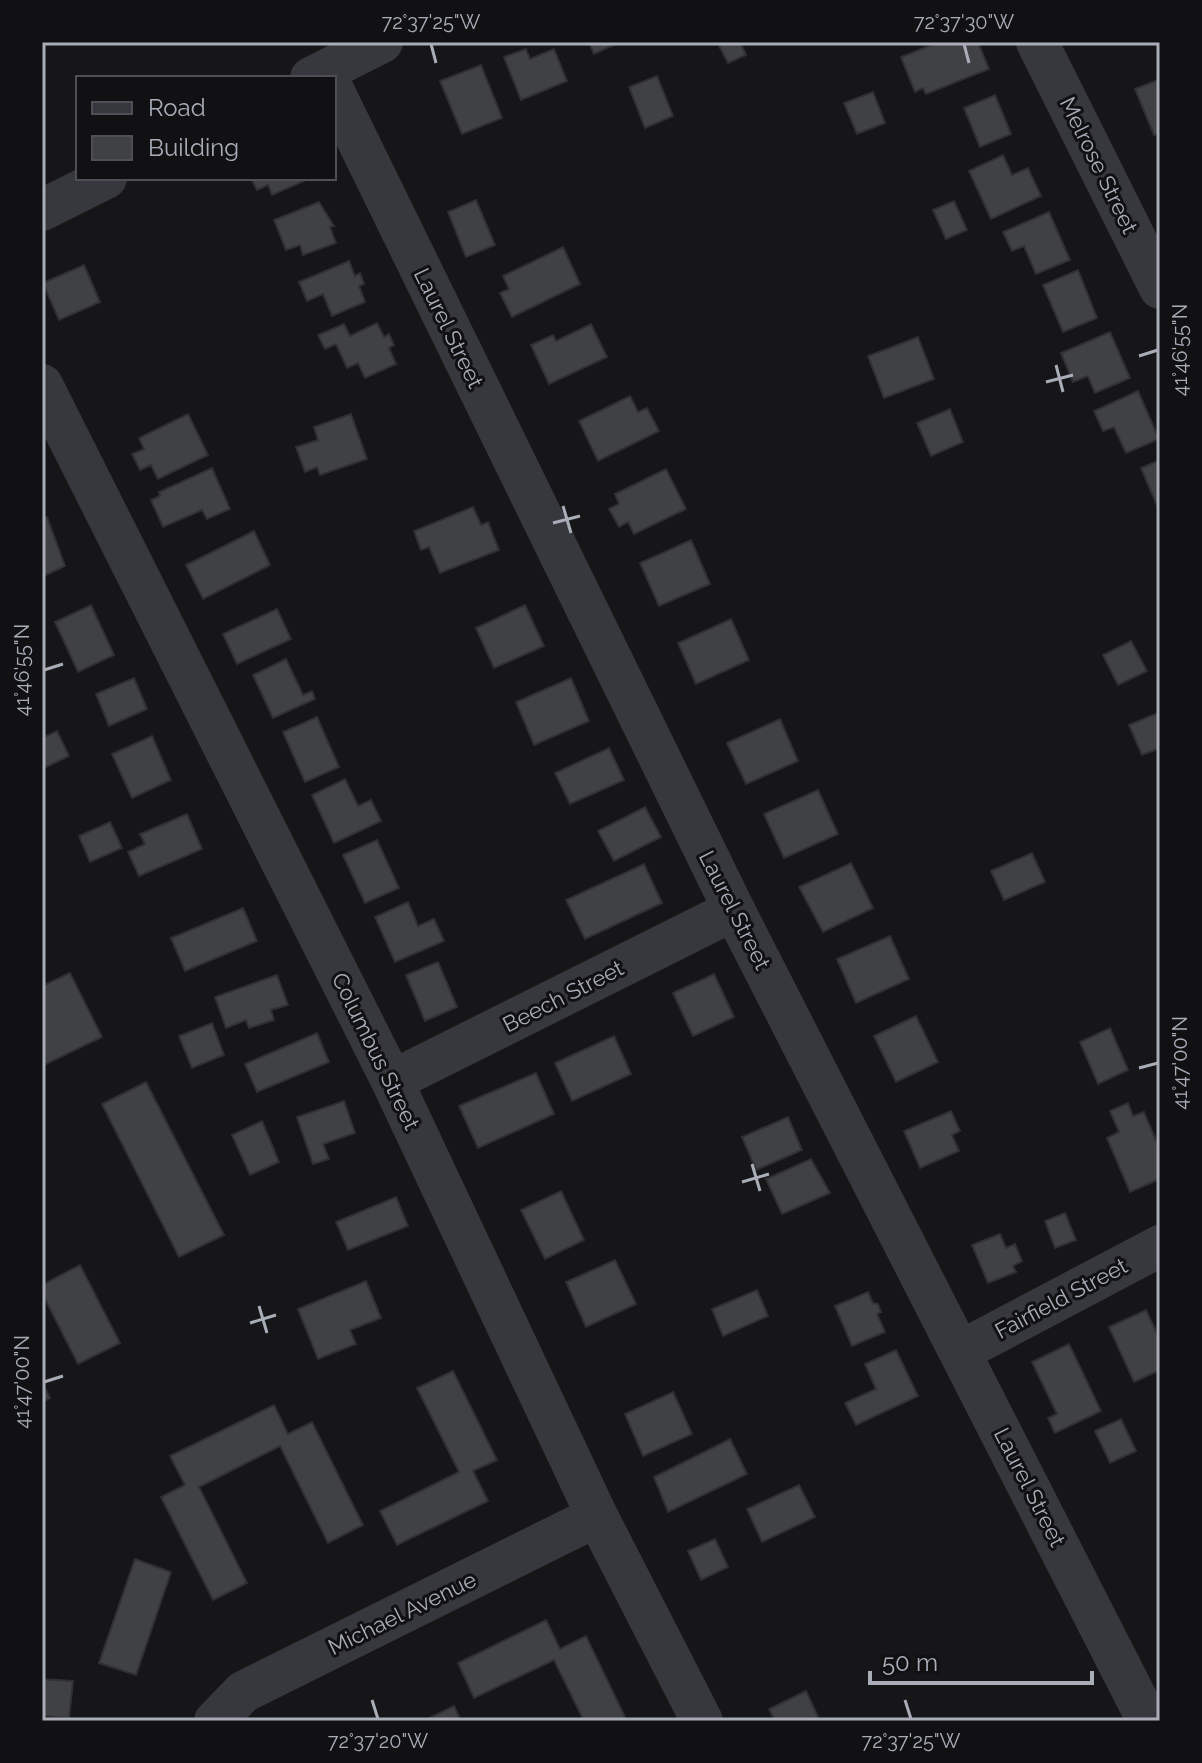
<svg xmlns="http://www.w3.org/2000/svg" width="1202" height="1763" font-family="Raleway,sans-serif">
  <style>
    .building { fill: #404145; stroke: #303034; stroke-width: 2 }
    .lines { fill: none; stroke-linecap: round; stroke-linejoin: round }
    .minor { stroke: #37383d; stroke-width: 42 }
    .ticks { fill: none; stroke: #a8adb8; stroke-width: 3 }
    .labels { text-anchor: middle; stroke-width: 6; stroke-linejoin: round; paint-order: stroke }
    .street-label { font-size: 22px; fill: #a8adb8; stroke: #111113 }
    .neatline { fill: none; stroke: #a8adb8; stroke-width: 3 }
    .ticks-label { font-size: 20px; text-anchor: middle; fill: #a8adb8 }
  </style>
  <rect width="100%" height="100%" fill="#161618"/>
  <g class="building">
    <polygon points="589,42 620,42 594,54"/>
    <polygon points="717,42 740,42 746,55 728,63"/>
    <polygon points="939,42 978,42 989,69 926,94 923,88 915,92 901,57"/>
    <polygon points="526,49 530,59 554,49 567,81 521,100 504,57"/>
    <polygon points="481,65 502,118 462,134 440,81"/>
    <polygon points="657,76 673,116 645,128 629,87"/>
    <polygon points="1160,79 1160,133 1154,135 1135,89"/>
    <polygon points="873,92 885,123 857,134 844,103"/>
    <polygon points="995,95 1011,134 980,147 964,108"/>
    <polygon points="1003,155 1012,175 1028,168 1041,196 991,219 969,171"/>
    <polygon points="251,178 303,178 304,181 272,195 268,185 257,190"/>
    <polygon points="476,200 495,245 466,257 448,212"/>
    <polygon points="954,201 967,230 946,239 933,210"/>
    <polygon points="319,202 334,226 330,227 336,243 303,255 300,245 286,250 274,220"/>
    <polygon points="1049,212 1070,260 1036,274 1024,246 1012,251 1003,232"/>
    <polygon points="563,247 580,284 512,317 500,293 509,289 503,276"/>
    <polygon points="349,261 355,276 360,273 364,284 359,286 365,302 332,316 323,294 307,301 299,282"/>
    <polygon points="84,265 100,302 59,320 43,283"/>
    <polygon points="1078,270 1097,318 1063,332 1043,285"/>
    <polygon points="377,323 384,337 389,334 394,345 389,348 396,364 365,378 358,363 347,368 336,344 325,349 318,335 344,324 350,336"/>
    <polygon points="591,324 607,357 549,384 531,345 553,335 556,341"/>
    <polygon points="1110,332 1130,378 1095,393 1088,376 1073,382 1061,353"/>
    <polygon points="918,337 934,379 884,398 868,356"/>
    <polygon points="1138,391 1159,439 1126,453 1114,427 1103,431 1094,411"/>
    <polygon points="630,396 638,412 647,408 659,431 598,461 579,421"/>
    <polygon points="950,409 963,442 931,456 917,423"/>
    <polygon points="188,414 208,455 158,479 151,465 140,470 132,454 144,449 139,438"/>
    <polygon points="351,414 367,459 320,475 317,467 305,472 296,447 318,440 314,427"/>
    <polygon points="1160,460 1160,509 1159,510 1141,468"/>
    <polygon points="212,468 230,509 207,519 202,510 163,527 151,500 160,496 159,492"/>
    <polygon points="666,469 686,509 634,534 628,522 619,527 609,509 619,504 615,494"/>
    <polygon points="473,507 481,525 488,522 499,550 440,573 429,547 421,550 414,531"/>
    <polygon points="47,517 65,566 42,577 42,519"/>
    <polygon points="254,531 270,565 203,599 186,565"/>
    <polygon points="691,540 710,584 659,606 640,563"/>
    <polygon points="91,605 114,655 78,672 55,622"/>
    <polygon points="525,605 544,646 494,668 476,628"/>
    <polygon points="277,609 291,639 237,664 223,634"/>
    <polygon points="731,619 749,660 696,684 678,643"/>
    <polygon points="1131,641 1147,671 1118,685 1103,655"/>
    <polygon points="286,659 303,695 312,691 315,699 273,718 253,675"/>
    <polygon points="134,678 147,709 109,726 96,694"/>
    <polygon points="571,678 589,721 534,745 516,702"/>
    <polygon points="1160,712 1160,748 1142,755 1129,725"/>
    <polygon points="317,717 339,767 305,782 283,732"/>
    <polygon points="780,719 798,761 746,784 727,743"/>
    <polygon points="57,731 69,756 42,769 42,738"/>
    <polygon points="152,736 171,780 132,798 112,754"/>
    <polygon points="609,748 624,780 570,804 555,773"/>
    <polygon points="345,779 358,806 371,800 381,821 334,843 312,795"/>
    <polygon points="818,790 838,834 784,858 764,814"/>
    <polygon points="645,807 661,837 614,861 598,831"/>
    <polygon points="187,814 202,849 139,876 128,852 145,844 140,834"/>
    <polygon points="110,822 122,848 90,862 79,836"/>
    <polygon points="377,840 399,888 365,903 343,855"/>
    <polygon points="1032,853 1045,882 1004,900 991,871"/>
    <polygon points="851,863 873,908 823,932 799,887"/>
    <polygon points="644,864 662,903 585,939 566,900"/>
    <polygon points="408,902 418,926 434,919 444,941 395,962 375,917"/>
    <polygon points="243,908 257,941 185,971 171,938"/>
    <polygon points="890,936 909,979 856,1003 837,959"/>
    <polygon points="438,962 457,1007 425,1021 406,975"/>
    <polygon points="70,973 102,1037 42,1066 42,986"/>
    <polygon points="714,974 734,1017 693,1036 673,993"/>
    <polygon points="277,975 288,1005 271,1010 274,1020 249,1028 246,1020 226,1028 215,997"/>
    <polygon points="916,1016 938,1062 896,1082 874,1036"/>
    <polygon points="212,1023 224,1055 192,1068 179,1036"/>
    <polygon points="1110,1028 1128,1070 1098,1084 1080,1042"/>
    <polygon points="317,1033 329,1062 257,1092 245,1064"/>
    <polygon points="614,1036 631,1074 572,1101 555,1063"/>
    <polygon points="536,1073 554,1114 478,1148 459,1106"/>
    <polygon points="146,1082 224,1235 179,1257 102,1104"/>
    <polygon points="344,1101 355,1133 323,1144 329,1159 313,1164 297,1117"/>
    <polygon points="1128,1103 1133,1116 1144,1112 1160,1150 1160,1179 1130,1192 1107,1138 1119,1132 1110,1111"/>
    <polygon points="951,1111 960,1131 952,1135 959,1151 920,1168 904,1131"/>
    <polygon points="788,1117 802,1150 756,1170 742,1137"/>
    <polygon points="262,1121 279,1162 250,1175 232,1135"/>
    <polygon points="811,1159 830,1193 782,1214 766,1179"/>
    <polygon points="561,1191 584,1240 545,1259 521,1210"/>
    <polygon points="396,1197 408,1226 348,1250 336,1222"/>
    <polygon points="1065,1213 1076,1240 1055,1248 1045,1221"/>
    <polygon points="1000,1234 1006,1248 1015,1244 1022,1261 1013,1266 1016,1272 988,1283 972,1245"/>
    <polygon points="615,1260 636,1304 586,1327 566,1282"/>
    <polygon points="80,1265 120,1343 78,1364 42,1293 42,1285"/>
    <polygon points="366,1281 381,1318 350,1330 356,1344 318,1359 298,1309"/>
    <polygon points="757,1290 768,1316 723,1336 712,1309"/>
    <polygon points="868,1292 873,1303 878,1304 881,1312 877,1314 885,1332 852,1346 835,1306"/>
    <polygon points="1146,1310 1160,1340 1160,1370 1134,1382 1109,1327"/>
    <polygon points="1069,1344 1101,1411 1055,1433 1048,1418 1057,1414 1032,1362"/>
    <polygon points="896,1350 918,1396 856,1425 845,1403 876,1389 865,1364"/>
    <polygon points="453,1371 497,1460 473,1471 488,1501 397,1545 380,1511 459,1472 417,1388"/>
    <polygon points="42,1382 50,1398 42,1402"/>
    <polygon points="673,1392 692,1434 643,1456 625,1414"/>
    <polygon points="274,1405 288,1434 312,1422 363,1525 328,1543 280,1446 199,1487 247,1583 213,1600 161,1497 185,1485 170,1456"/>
    <polygon points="1121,1419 1136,1451 1110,1463 1095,1431"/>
    <polygon points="730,1439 747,1474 668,1512 654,1477"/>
    <polygon points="799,1485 815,1517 762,1542 747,1509"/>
    <polygon points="715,1539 728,1567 701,1580 688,1551"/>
    <polygon points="135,1559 171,1572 136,1675 99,1663"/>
    <polygon points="546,1620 560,1649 586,1636 627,1721 584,1721 554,1660 474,1698 458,1663"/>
    <polygon points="42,1679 73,1681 69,1718 42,1716"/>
    <polygon points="806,1691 820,1721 775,1721 769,1709"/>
    <polygon points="454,1706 461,1721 423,1721"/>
  </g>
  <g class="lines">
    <g class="minor">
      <polyline points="1037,42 1160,288"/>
      <polyline points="311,78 382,42"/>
      <polyline points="334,92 734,910 1148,1721"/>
      <polyline points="42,210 106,178"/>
      <polyline points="42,385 392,1081 597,1516 702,1721"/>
      <polyline points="392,1081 734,910"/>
      <polyline points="961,1351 1160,1246"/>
      <polyline points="215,1721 243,1692 597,1516"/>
    </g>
  </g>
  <path class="ticks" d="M431,44L436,63M964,44L969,63M1139,356L1158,350M1056,365L1063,392M1046,382L1073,375M563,506L571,533M553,523L580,516M44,670L63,664M1139,1068L1158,1063M752,1164L760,1191M742,1182L769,1174M259,1306L267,1333M250,1323L276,1315M44,1382L63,1376M372,1700L378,1719M905,1700L911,1719"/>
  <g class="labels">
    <g class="street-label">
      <text transform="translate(1099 165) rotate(64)" y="8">Melrose Street</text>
      <text transform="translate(449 328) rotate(64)" y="8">Laurel Street</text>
      <text transform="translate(735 910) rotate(63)" y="8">Laurel Street</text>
      <text transform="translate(563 996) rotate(-27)" y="8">Beech Street</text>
      <text transform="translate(376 1051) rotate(64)" y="8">Columbus Street</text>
      <text transform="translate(1061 1298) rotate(-28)" y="8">Fairfield Street</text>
      <text transform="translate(1030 1487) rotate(63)" y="8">Laurel Street</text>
      <text transform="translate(402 1613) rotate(-26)" y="8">Michael Avenue</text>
    </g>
  </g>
  <rect width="1202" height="1763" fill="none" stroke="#111113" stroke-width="88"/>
  <rect x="76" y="76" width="260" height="104" fill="#111113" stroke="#4d4f55" stroke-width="2"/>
  <rect x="92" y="102" width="40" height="12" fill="#37383d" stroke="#4d4f55" stroke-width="2"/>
  <text x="148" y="116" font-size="24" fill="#a8adb8">Road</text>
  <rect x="92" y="136" width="40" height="24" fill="#404145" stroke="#4d4f55" stroke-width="2"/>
  <text x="148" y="156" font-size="24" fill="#a8adb8">Building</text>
  <path d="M870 1671v12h222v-12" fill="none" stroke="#a8adb8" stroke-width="4"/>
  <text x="882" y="1671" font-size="24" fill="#a8adb8" stroke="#111113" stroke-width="6" paint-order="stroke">50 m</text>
  <rect x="44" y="44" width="1114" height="1675" class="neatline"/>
  <g class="ticks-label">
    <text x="431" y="29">72°37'25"W</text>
    <text x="964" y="29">72°37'30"W</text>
    <text transform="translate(1180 350) rotate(-90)" y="7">41°46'55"N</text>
    <text transform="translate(22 670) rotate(-90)" y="7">41°46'55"N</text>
    <text transform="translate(1180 1063) rotate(-90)" y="7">41°47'00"N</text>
    <text transform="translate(22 1382) rotate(-90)" y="7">41°47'00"N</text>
    <text x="378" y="1748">72°37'20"W</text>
    <text x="911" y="1748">72°37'25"W</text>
  </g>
</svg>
